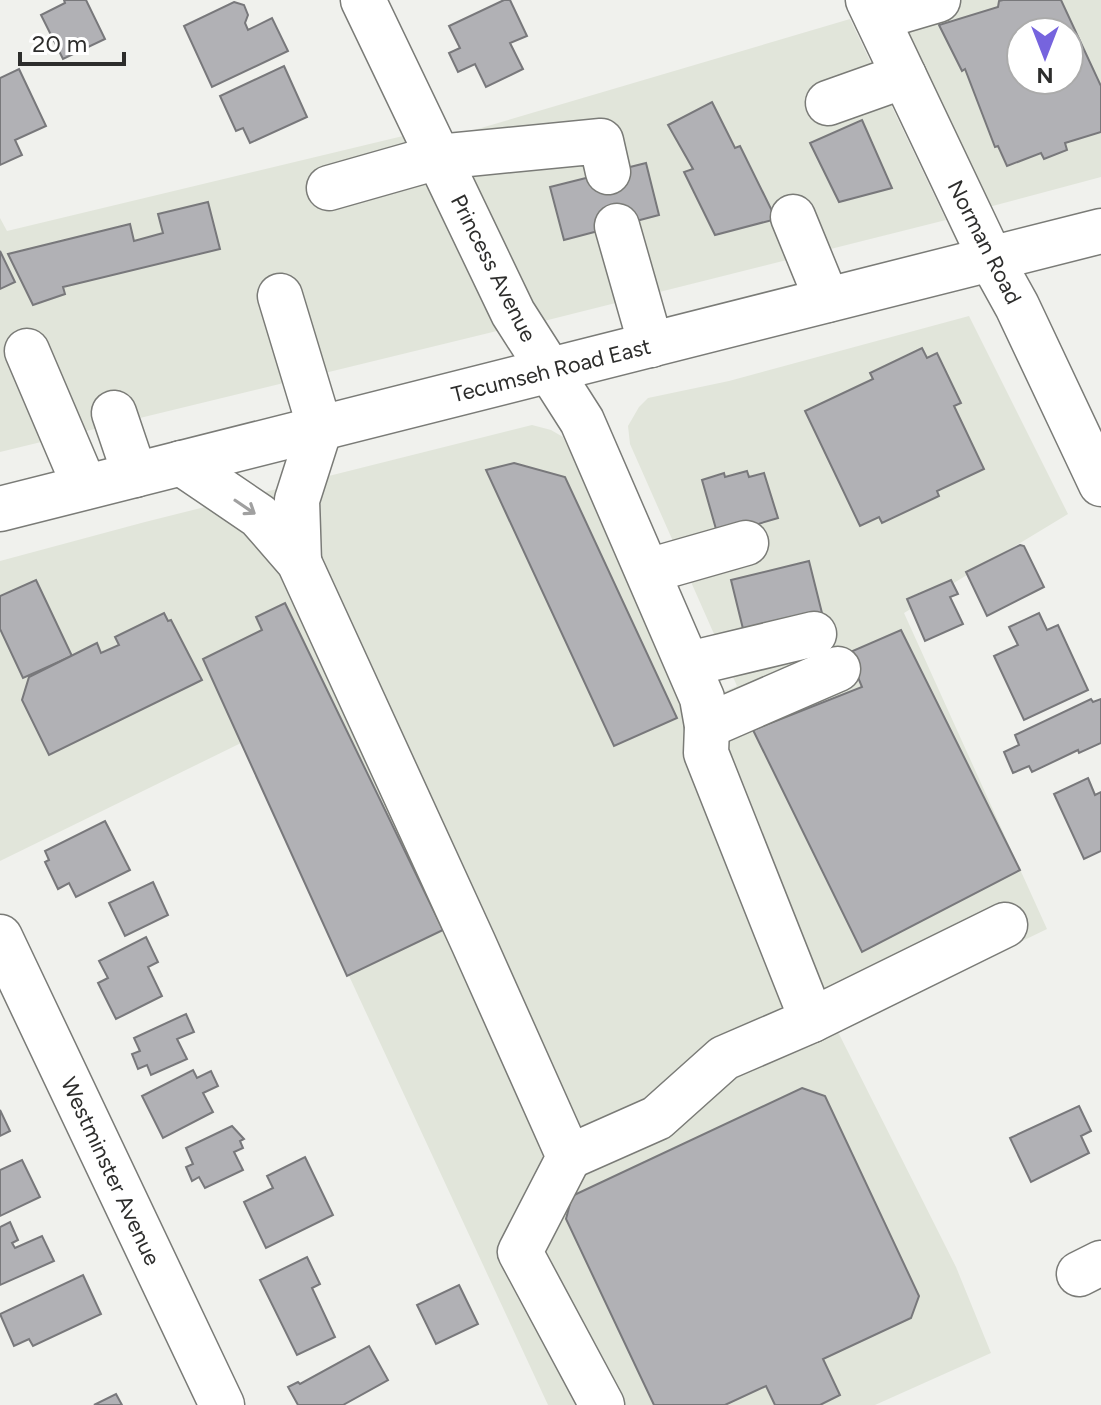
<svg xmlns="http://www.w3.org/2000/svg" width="1101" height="1405" font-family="Figtree,sans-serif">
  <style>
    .built { fill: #e1e5da; fill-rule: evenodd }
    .building { fill: #b1b1b5; stroke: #78787b; stroke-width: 2; fill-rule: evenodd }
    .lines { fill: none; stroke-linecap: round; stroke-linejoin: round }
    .minor-casing { stroke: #7a7b77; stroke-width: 47 }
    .major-casing { stroke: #7a7b77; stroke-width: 47 }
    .minor { stroke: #fff; stroke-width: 44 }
    .major { stroke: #fff; stroke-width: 44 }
    .oneway { stroke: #a0a0a0 }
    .labels { text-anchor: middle; stroke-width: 8; stroke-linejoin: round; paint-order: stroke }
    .street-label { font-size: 22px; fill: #2d2d2c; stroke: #fff }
  </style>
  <rect width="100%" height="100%" fill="#f0f1ed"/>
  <g class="built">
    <path d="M887,0H1101V177L985,208ZM1021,32H1069V80H1021Z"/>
    <polygon points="850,19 946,220 532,324 447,138"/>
    <polygon points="403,136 501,330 0,452 0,218 7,231"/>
    <polygon points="969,316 1068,514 904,613 1047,929 837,1030 956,1267 991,1353 875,1405 548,1405 241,743 0,861 0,561 145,522 532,425 551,430 563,437 690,707 737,686 630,444 628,426 639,407 648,398 729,381"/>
  </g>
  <g class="building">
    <polygon points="64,0 86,0 105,39 63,59 41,15 65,3"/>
    <polygon points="504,0 510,0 527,36 510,43 523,69 486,87 475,64 458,72 449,53 460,48 449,26"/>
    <path d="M1003,0H1061L1101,86V132L1065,143L1067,150L1044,159L1041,153L1007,166L998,146L995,147L965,69L962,71L939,25L998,7L999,1ZM1021,32H1069V80H1021Z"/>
    <polygon points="234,2 244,5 248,15 245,23 248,30 272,18 288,51 212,87 184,26"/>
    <polygon points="284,66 307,117 250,143 243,128 236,131 220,96"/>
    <polygon points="19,69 46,126 15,140 22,155 0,165 0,78"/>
    <polygon points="712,102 735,148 740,146 776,219 715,235 684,172 693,169 668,125"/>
    <polygon points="862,120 892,188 839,202 810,143"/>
    <polygon points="646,163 659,215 564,240 550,187"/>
    <polygon points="208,202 220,249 63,287 65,294 33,305 8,254 130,224 134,241 163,233 158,214"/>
    <polygon points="0,251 15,282 0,289"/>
    <polygon points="922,348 927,358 937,353 961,403 954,406 984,469 937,491 939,496 882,523 879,517 860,526 805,411 873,379 870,373"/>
    <polygon points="514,463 565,477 677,718 614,746 486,470"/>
    <polygon points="747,471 749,477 764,473 778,518 718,536 702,480 724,473 725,477"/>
    <polygon points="1020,545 1024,546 1044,587 987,616 966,572"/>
    <polygon points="809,561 824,621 746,641 731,580"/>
    <polygon points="36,580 72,656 23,678 0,629 0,596"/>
    <polygon points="951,580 958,594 950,597 963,624 925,641 907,599"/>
    <polygon points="285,603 443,930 347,976 203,659 262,630 256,617"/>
    <polygon points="164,613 168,621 171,620 202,680 49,755 22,700 29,677 97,643 101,653 119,645 115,637"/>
    <polygon points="1039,613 1047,630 1058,625 1088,690 1024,720 994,656 1018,645 1009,627"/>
    <polygon points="901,630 1020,870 862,952 753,730 862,687 848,653"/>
    <polygon points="1091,699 1093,702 1101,699 1101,743 1079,753 1078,750 1032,772 1029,766 1013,773 1004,752 1019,745 1015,735"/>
    <polygon points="1088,778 1095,795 1101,792 1101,851 1084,859 1054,794"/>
    <polygon points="105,821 130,870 76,897 69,883 58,889 45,862 49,860 45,851"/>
    <polygon points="153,882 168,915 125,936 109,903"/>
    <polygon points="146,937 158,962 148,967 162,996 116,1019 98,983 108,978 99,961"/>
    <polygon points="186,1014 194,1032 177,1039 187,1059 151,1075 147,1065 138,1069 132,1054 140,1051 134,1038"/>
    <polygon points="193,1070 197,1078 211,1071 218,1086 203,1093 213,1112 163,1138 142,1096"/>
    <polygon points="802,1088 825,1096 919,1296 911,1318 823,1359 840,1395 820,1405 775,1405 766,1386 725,1405 654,1405 566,1219 572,1196"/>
    <polygon points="1079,1106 1091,1131 1081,1136 1089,1153 1031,1182 1010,1138"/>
    <polygon points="0,1110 10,1131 0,1136"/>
    <polygon points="232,1126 244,1139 240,1141 243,1148 234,1152 243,1170 205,1188 199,1177 192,1181 186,1167 193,1164 186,1148"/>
    <polygon points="305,1157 333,1215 266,1248 244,1202 273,1188 267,1176"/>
    <polygon points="22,1160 40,1197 0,1216 0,1170"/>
    <polygon points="10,1222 18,1240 12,1243 15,1248 42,1236 54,1261 0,1285 0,1227"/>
    <polygon points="307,1257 320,1284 312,1288 335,1337 297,1355 260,1280"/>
    <polygon points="83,1275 101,1314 33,1346 29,1339 14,1346 0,1314"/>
    <polygon points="459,1285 478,1324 436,1344 417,1305"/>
    <polygon points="369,1346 388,1380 343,1405 298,1405 288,1387 298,1382 300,1384"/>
    <polygon points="116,1394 122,1405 94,1405"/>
  </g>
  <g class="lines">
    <g class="minor-casing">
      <g id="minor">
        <polyline points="363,0 513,313 582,421 702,698 707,726 706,753 812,1020 724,1058 657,1118 569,1157"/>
        <polyline points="868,0 991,259 1017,306 1101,484"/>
        <polyline points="877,18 938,0"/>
        <polyline points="828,103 904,76"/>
        <polyline points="329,188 438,157 601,141 608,172"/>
        <polyline points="793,217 827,300"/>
        <polyline points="617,226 651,345"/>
        <polyline points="280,296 320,428 297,500 299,562"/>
        <polyline points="27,351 85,487"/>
        <polyline points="114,413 135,475"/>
        <polyline points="181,463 259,516 299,562 473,942 569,1157 520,1252 602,1405"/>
        <polyline points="648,571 746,543"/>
        <polyline points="689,664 814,634"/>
        <polyline points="707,726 838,669"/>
        <polyline points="0,937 222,1405"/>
        <polyline points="812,1020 1005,925"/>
        <polyline points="1079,1274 1101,1263"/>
      </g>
    </g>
    <g class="major-casing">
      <polyline id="major" points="0,509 1101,231"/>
    </g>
    <use href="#minor" class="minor"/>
    <use href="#major" class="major"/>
  </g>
  <defs><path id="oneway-shaft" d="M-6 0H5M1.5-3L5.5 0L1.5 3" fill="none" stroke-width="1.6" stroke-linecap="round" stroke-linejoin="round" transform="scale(2)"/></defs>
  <use class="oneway" href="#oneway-shaft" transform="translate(245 507) rotate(34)"/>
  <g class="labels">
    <g class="street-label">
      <text transform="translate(985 242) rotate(63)" y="8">Norman Road</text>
      <text transform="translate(494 268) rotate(63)" y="8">Princess Avenue</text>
      <text transform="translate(551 370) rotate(-14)" y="8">Tecumseh Road East</text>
      <text transform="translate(111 1171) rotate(65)" y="8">Westminster Avenue</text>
    </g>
  </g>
  <g transform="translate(1045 56) rotate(180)"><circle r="38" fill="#ffffff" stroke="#ababab" stroke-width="2"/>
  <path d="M0-6L14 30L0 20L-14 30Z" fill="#7664de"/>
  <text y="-12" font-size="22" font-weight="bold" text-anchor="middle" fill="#2d2d2c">N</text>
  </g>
  <path d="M20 52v12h104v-12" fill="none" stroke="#2d2d2c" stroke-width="4"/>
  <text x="32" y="52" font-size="24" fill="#2d2d2c" stroke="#ffffff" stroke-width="6" paint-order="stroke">20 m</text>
</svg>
